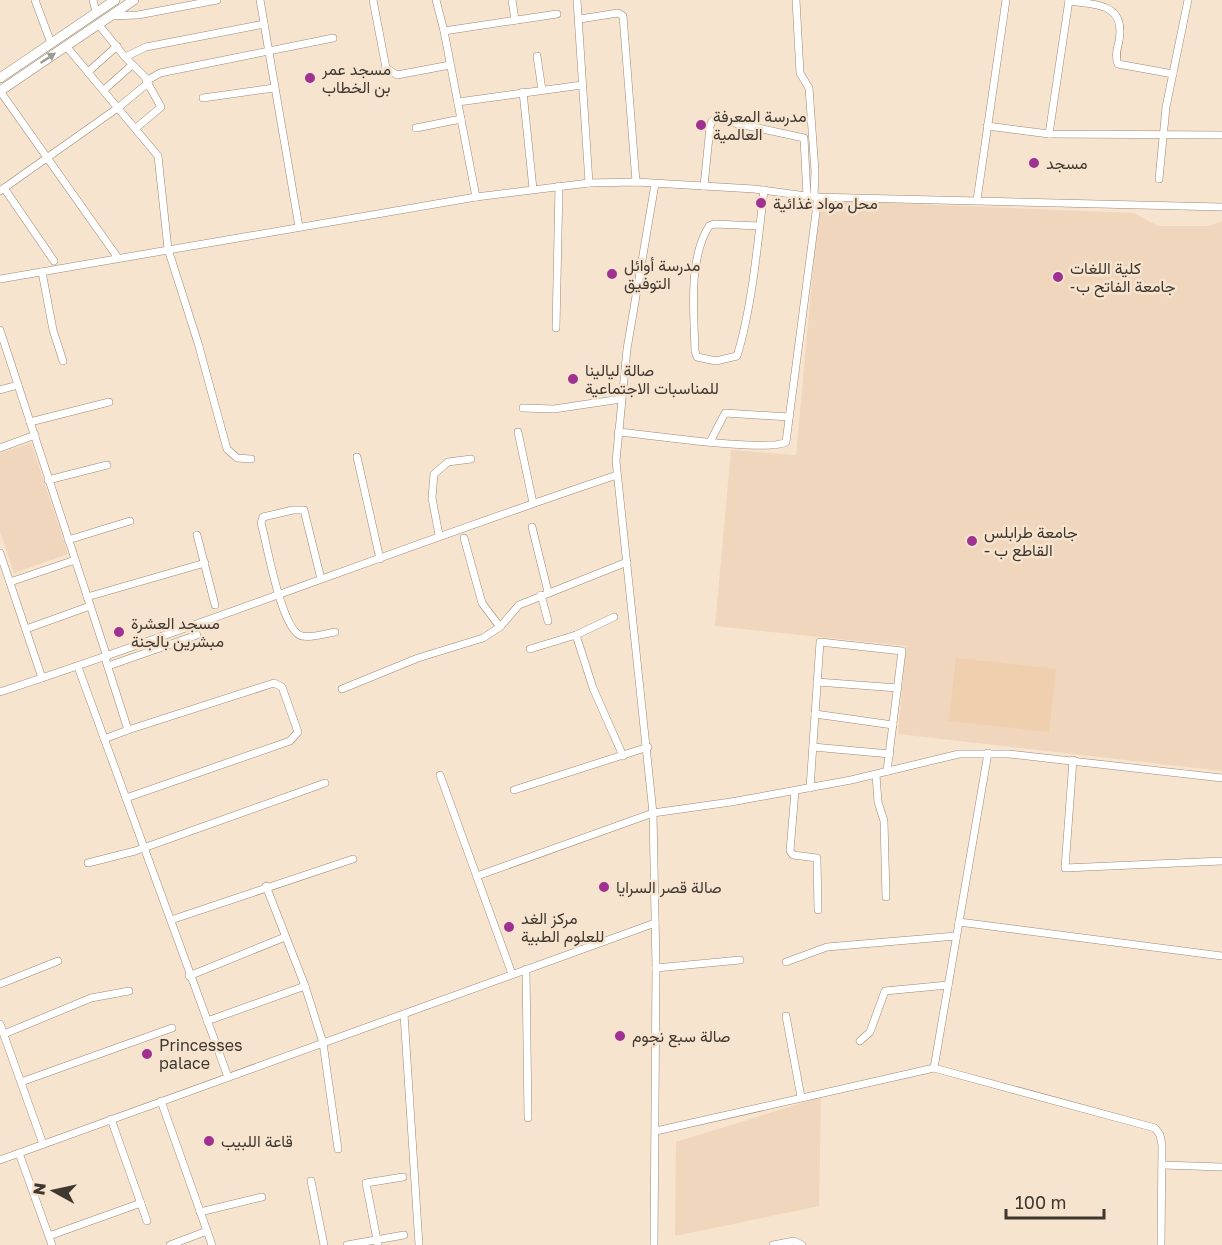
<svg xmlns="http://www.w3.org/2000/svg" width="1222" height="1245" font-family="'Golos Text',Vazirmatn,sans-serif">
  <style>
    .built { fill: #efd6bc }
    .green { fill: #efcfad }
    .lines { fill: none; stroke-linecap: round; stroke-linejoin: round }
    .minor-casing { stroke: #9b8976; stroke-width: 8 }
    .major-casing { stroke: #9b8976; stroke-width: 10 }
    .minor { stroke: #fff; stroke-width: 7 }
    .major { stroke: #fff; stroke-width: 9 }
    .oneway { fill: #9f9c98 }
    .poi-dot { fill: #9e3191; stroke: #f7e4cf; stroke-width: 2 }
    .labels { text-anchor: middle; stroke-width: 5; stroke-linejoin: round; paint-order: stroke }
    .poi-label { font-size: 16px; fill: #3f3830; stroke: #f7e4cf; text-anchor: start }
  </style>
  <rect width="100%" height="100%" fill="#f7e4cf"/>
  <g class="built">
    <polygon points="841,201 1134,213 1158,226 1209,226 1222,221 1222,771 898,734 906,646 715,626 731,450 796,455 819,205 830,205"/>
    <polygon points="31,443 68,554 14,573 0,531 0,453"/>
    <polygon points="821,1097 819,1206 675,1236 676,1142"/>
  </g>
  <polygon class="green" points="956,658 1056,669 1049,732 949,721"/>
  <g class="lines">
    <g class="minor-casing">
      <g id="minor">
        <polyline points="35,0 51,43"/>
        <polyline points="93,0 96,12"/>
        <polyline points="260,0 299,227"/>
        <polyline points="373,0 386,68 397,75 450,65"/>
        <polyline points="436,0 444,31 476,197"/>
        <polyline points="512,0 515,20"/>
        <polyline points="577,0 589,183"/>
        <polyline points="796,0 800,73 809,88 815,171 814,197"/>
        <path d="M1069,1C1096,5 1126,3 1119,41C1117,49 1115,57 1118,64L1173,74"/>
        <polyline points="110,16 138,15 217,0"/>
        <polyline points="580,19 618,13 623,16 636,182"/>
        <polyline points="98,24 125,57"/>
        <polyline points="264,24 146,47 125,57 148,80 160,73 333,38"/>
        <polyline points="444,31 557,14"/>
        <polyline points="66,46 158,156 168,249 198,343 227,449 237,458 251,459"/>
        <polyline points="537,56 542,90"/>
        <polyline points="88,72 117,46"/>
        <polyline points="104,90 132,65"/>
        <polyline points="0,91 118,258"/>
        <polyline points="523,92 533,189"/>
        <polyline points="203,98 274,88"/>
        <polyline points="458,102 582,85"/>
        <polyline points="987,126 1049,134 1222,135"/>
        <polyline points="136,128 161,107 146,80"/>
        <polyline points="416,128 461,119"/>
        <polyline points="1049,134 1069,0"/>
        <polyline points="1159,179 1166,107 1188,0"/>
        <polyline points="704,186 710,127 712,121 716,119 804,138 807,196"/>
        <polyline points="4,188 54,261"/>
        <polyline points="0,191 119,107 148,83"/>
        <polyline points="977,200 1006,0"/>
        <path d="M760,226L714,224L709,226C688,260 694,312 695,351L697,357L716,361L737,356C752,308 758,241 764,190"/>
        <polyline points="42,272 53,330 63,361"/>
        <polyline points="0,279 476,197 589,183 636,182 754,189 814,197 1222,207"/>
        <polyline points="556,328 559,186"/>
        <polyline points="0,330 107,657"/>
        <polyline points="0,390 18,385"/>
        <polyline points="523,408 554,409 621,399"/>
        <polyline points="30,422 109,402"/>
        <polyline points="518,432 533,503"/>
        <path d="M618,432C644,434 769,453 786,442L818,197"/>
        <polyline points="710,442 725,413 789,417"/>
        <polyline points="0,448 35,435"/>
        <polyline points="357,457 380,559"/>
        <polyline points="48,480 107,465"/>
        <polyline points="532,527 548,592"/>
        <polyline points="197,535 215,605"/>
        <polyline points="439,535 432,498 434,474 448,462 471,459"/>
        <polyline points="464,538 482,603 500,627"/>
        <polyline points="68,540 130,521"/>
        <polyline points="0,553 42,678"/>
        <path d="M321,579L304,510H293L263,517L261,523C267,543 281,631 302,636C313,638 325,634 335,632"/>
        <polyline points="10,582 75,560"/>
        <polyline points="541,595 548,621"/>
        <polyline points="87,597 205,563"/>
        <polyline points="26,629 90,606"/>
        <polyline points="576,635 593,688 623,756"/>
        <polyline points="530,649 576,635 614,617"/>
        <polyline points="105,658 128,730 274,683 282,687 298,732 290,741 126,798"/>
        <polyline points="108,666 197,635"/>
        <polyline points="78,667 228,1077"/>
        <polyline points="817,682 898,688"/>
        <polyline points="342,689 418,658 483,638 500,627 519,605 627,562"/>
        <path d="M0,692C207,624 410,544 617,475"/>
        <polyline points="815,714 893,725"/>
        <polyline points="104,739 128,730"/>
        <polyline points="813,747 890,754"/>
        <polyline points="1073,760 1065,868 1222,861"/>
        <polyline points="440,775 512,974"/>
        <polyline points="876,775 878,802 884,821 886,897"/>
        <polyline points="810,788 820,642 902,651 887,771"/>
        <polyline points="514,790 648,747"/>
        <polyline points="795,791 790,851 793,855 817,858 818,910"/>
        <polyline points="88,863 135,851 325,783"/>
        <polyline points="477,876 653,813 731,802 851,780 959,754 1009,754 1222,778"/>
        <polyline points="266,886 305,986 323,1043 338,1149"/>
        <polyline points="171,920 353,859"/>
        <polyline points="959,922 1222,956"/>
        <polyline points="786,962 827,947 956,936"/>
        <polyline points="656,968 740,960"/>
        <polyline points="526,969 528,1118"/>
        <polyline points="189,976 285,937"/>
        <polyline points="0,984 58,961"/>
        <polyline points="404,1014 419,1245"/>
        <polyline points="786,1016 801,1097"/>
        <polyline points="207,1021 305,986"/>
        <polyline points="0,1024 43,1144"/>
        <polyline points="4,1034 91,998 129,991"/>
        <polyline points="860,1041 870,1032 885,991 948,985"/>
        <polyline points="934,1068 988,753"/>
        <polyline points="21,1082 172,1028"/>
        <polyline points="161,1101 212,1245"/>
        <polyline points="111,1119 147,1221"/>
        <polyline points="656,1131 934,1068 1155,1128 1160,1135 1162,1145 1161,1245"/>
        <polyline points="19,1153 52,1245"/>
        <polyline points="0,1160 655,923"/>
        <polyline points="1163,1165 1222,1167"/>
        <polyline points="311,1181 324,1245"/>
        <polyline points="200,1212 262,1197"/>
        <polyline points="49,1236 141,1203"/>
        <polyline points="170,1245 207,1231"/>
        <polyline points="347,1245 404,1235"/>
        <polyline points="378,1245 366,1183 403,1177"/>
        <polyline points="654,1245 656,968 653,813 616,461 627,349 655,184"/>
        <polyline points="773,1245 794,1241 802,1245"/>
      </g>
    </g>
    <g class="major-casing">
      <g id="major">
        <polyline points="0,78 115,0"/>
        <polyline points="0,91 134,0"/>
      </g>
    </g>
    <use href="#minor" class="minor"/>
    <use href="#major" class="major"/>
  </g>
  <defs><path id="oneway-solid" d="M-6-.8H1V-3.2L6.5 0L1 3.2V.8H-6Z" transform="scale(1.5)"/></defs>
  <use class="oneway" href="#oneway-solid" transform="translate(48 58) rotate(-34)"/>
  <g class="poi-dot">
    <circle cx="310" cy="78" r="6"/>
    <circle cx="701" cy="125" r="6"/>
    <circle cx="1034" cy="163" r="6"/>
    <circle cx="761" cy="203" r="6"/>
    <circle cx="612" cy="274" r="6"/>
    <circle cx="1058" cy="277" r="6"/>
    <circle cx="573" cy="379" r="6"/>
    <circle cx="972" cy="541" r="6"/>
    <circle cx="119" cy="632" r="6"/>
    <circle cx="604" cy="887" r="6"/>
    <circle cx="509" cy="927" r="6"/>
    <circle cx="620" cy="1036" r="6"/>
    <circle cx="147" cy="1054" r="6"/>
    <circle cx="209" cy="1141" r="6"/>
  </g>
  <g class="labels">
    <g class="poi-label">
      <text x="322" y="75">مسجد عمر<tspan x="322" dy="18">بن الخطاب</tspan></text>
      <text x="713" y="122">مدرسة المعرفة<tspan x="713" dy="18">العالمية</tspan></text>
      <text x="1046" y="169">مسجد</text>
      <text x="773" y="209">محل مواد غذائية</text>
      <text x="624" y="271">مدرسة أوائل<tspan x="624" dy="18">التوفيق</tspan></text>
      <text x="1070" y="274">كلية اللغات<tspan x="1070" dy="18">-جامعة الفاتح ب</tspan></text>
      <text x="585" y="376">صالة ليالينا<tspan x="585" dy="18">للمناسبات الاجتماعية</tspan></text>
      <text x="984" y="538">جامعة طرابلس<tspan x="984" dy="18">- القاطع ب</tspan></text>
      <text x="131" y="629">مسجد العشرة<tspan x="131" dy="18">مبشرين بالجنة</tspan></text>
      <text x="616" y="893">صالة قصر السرايا</text>
      <text x="521" y="924">مركز الغد<tspan x="521" dy="18">للعلوم الطبية</tspan></text>
      <text x="632" y="1042">صالة سبع نجوم</text>
      <text x="159" y="1051">Princesses<tspan x="159" dy="18">palace</tspan></text>
      <text x="221" y="1147">قاعة اللبيب</text>
    </g>
  </g>
  <g transform="translate(54 1191) rotate(278)" stroke="#f7e4cf" stroke-width="4.5" paint-order="stroke">
  <path d="M0-4.5L10 22L0 15L-10 22Z" fill="#3f3830"/>
  <text y="-9" font-size="16" font-weight="bold" text-anchor="middle" fill="#3f3830">N</text>
  </g>
  <path d="M1006 1209v9h98v-9" fill="none" stroke="#3f3830" stroke-width="3"/>
  <text x="1015" y="1209" font-size="18" fill="#3f3830" stroke="#f7e4cf" stroke-width="4.5" paint-order="stroke">100 m</text>
</svg>
